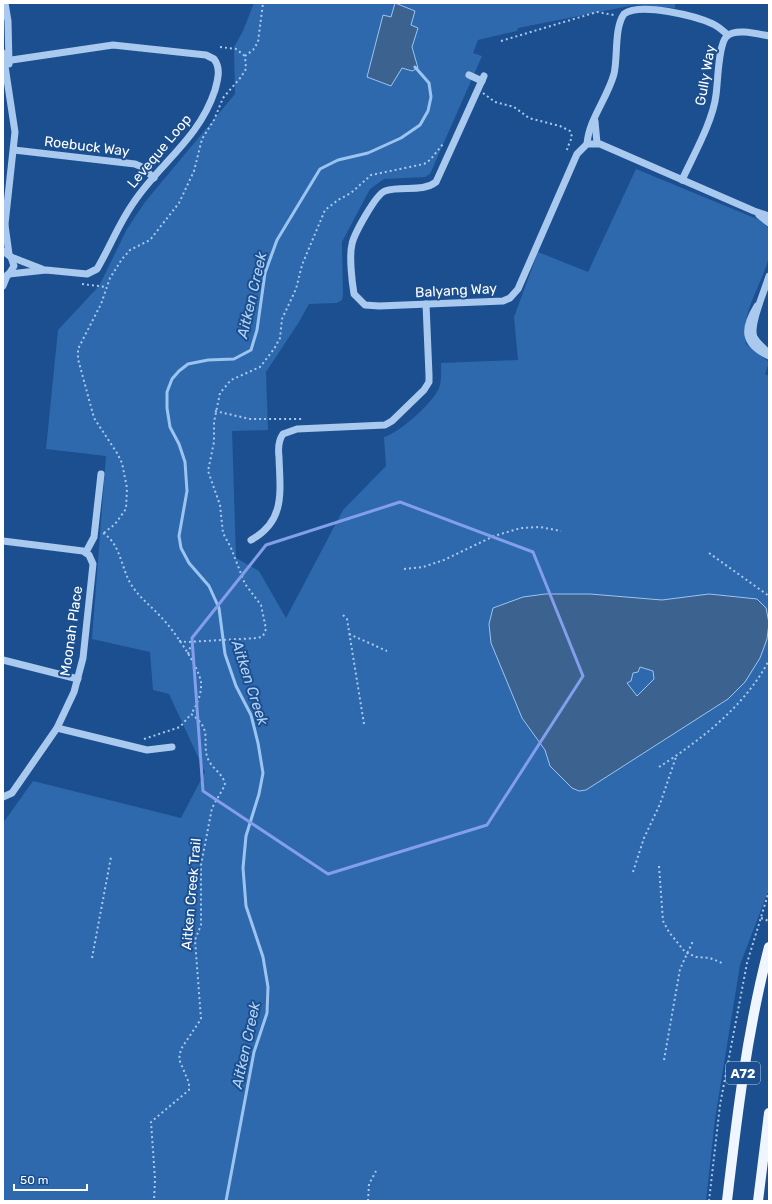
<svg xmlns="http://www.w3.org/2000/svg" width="772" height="1204" font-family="Rubik,sans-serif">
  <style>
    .green { fill: #2e69ad }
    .water { fill: #3c6290; stroke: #9cc4f0; fill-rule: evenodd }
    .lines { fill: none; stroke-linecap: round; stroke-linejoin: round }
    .stream { stroke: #9cc4f0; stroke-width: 3 }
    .path { stroke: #a9c9ee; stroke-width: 2; stroke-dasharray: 2 3; stroke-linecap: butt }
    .minor { stroke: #a9c9ee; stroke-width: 7 }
    .major { stroke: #f0f6ff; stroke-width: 10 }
    .marked { fill: none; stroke: #839eea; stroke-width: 3; stroke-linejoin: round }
    .labels { text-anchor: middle; stroke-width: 4; stroke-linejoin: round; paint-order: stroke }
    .shield { fill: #1b4f8f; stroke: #bbcadd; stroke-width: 1 }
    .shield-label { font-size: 13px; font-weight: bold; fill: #fff }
    .street-label { font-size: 14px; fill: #fff; stroke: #1b4f8f }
    .water-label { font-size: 15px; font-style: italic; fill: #b5d3f5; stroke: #1b4f8f }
  </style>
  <rect width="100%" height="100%" fill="#1b4f8f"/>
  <path class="green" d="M254,3H675V8L634,5L518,28L517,31L478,40L473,53L482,56L430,174L425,177L384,179L370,189L342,242L343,295L342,300L337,303L309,304L299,322L266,372L268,430L232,431L236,558L259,571L286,618L343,510L386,466L384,437C399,433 434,402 439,388C442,380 441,371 441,363L518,360L514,317L538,252L588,272L636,169L762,221L769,229C769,238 771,249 769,257C761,287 740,313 746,344L769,362L765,374L769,376V889L740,965L715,1119L706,1201H3V823L33,781L181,818L205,772L169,694L153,690L150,652L92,639L106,456L46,449L58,330L99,286L127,229L145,202L235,94L234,47L243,31Z"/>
  <g class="water">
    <polygon points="395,3 415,11 411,25 418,28 412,47 418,68 412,71 402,68 391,86 367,77 383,15 391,17"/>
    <path d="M545,594H590L662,600L709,594L757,599L766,608L769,623L767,639L760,658L745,682L728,699L586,790L579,791L572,788L550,766L545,750L522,718L491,643L489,624L493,608L523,597ZM640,667L653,671L654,679L637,696L627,683L631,681L633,673L638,672Z"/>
  </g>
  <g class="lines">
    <polyline class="stream" points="226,1201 254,1052 267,1013 268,987 263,957 246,906 243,868 246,836 259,794 263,773 258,743 251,715 236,686 225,654 219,608 209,586 189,563 181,548 179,536 187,491 185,462 179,444 170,427 167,408 167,392 172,379 179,371 188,364 208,360 234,359 251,350 257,330 265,273 277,240 320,169 338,160 368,153 401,138 420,125 428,111 431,97 429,83 415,67"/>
    <g class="path">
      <polyline points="501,41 597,12 614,15"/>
      <polyline points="220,47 236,49 245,56"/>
      <polyline points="483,93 495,102 514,107 529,118 560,126 570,131 572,137 567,149 570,151"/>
      <polyline points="82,284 106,287"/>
      <polyline points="215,411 250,419 303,419"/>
      <path d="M103,533C121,544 121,569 132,586C140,598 151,606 161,617C173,629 198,665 201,682C202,693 197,705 191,714C214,730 201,742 208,759C212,769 224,774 225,785L212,808L201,865V925L195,940L201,1019L181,1049L179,1059L189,1083V1090L151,1122L155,1179L154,1201"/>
      <polyline points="104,533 115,524 126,509 127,488 122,463 117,453 94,418 78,359 78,349 101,304 110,278 122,259 130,250 150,240 179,203 194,171 202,139 214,120 223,98 241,77 246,69 245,56 253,50 258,42 263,3"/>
      <polyline points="709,553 769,596"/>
      <polyline points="404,569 423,567 444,560 494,536 521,528 540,527 561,531"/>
      <polyline points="343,615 347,619 364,724"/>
      <polyline points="349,634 387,651"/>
      <polyline points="179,641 187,642 258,638 263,636 266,629 261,605 245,584 231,548 223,533 220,505 208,471 214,442 214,422 220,393 231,380 260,367 274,349 280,338 282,319 296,289 302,265 325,210 338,200 351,193 371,175 424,164 430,160 443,144"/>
      <polyline points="188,654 191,645 196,642"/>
      <polyline points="144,739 180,727 191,714"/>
      <path d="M659,767C701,740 746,705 769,660"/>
      <polyline points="659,866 663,921 669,932 685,952 696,957 710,958 722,963"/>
      <polyline points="633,872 644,838 660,804 676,757"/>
      <polyline points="761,918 769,921"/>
      <polyline points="92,958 111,857"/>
      <polyline points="664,1060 680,969 693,941"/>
      <polyline points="368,1201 369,1184 376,1171"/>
      <polyline points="709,1201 720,1105 747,963 769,891"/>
    </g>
    <g class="minor">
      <polyline points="5,3 8,21 9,64"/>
      <polyline points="3,53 15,132 5,224 3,231"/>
      <path d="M5,61L113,45L206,55L214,59C221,68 218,79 215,90C199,139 161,162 134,202C119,223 110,247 97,269L87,274L46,270L9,274"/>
      <polyline points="469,75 482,81"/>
      <path d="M484,76L436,182C422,193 402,185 385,191C376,194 354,234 352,244C349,256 352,282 354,294L365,305L379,306L503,301L510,298L518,289L577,154L587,144H600L754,211L769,216"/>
      <polyline points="595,121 597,143"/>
      <path d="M587,144C589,119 607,99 614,74C618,57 614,28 624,14C640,2 696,16 713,24C718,26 723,31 728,35"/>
      <polyline points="14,150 135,164 142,167 154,178"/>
      <path d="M682,180C693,156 713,121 716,95C718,82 718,44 727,36C736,28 758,34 769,36"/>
      <polyline points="759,215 769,223"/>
      <polyline points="5,225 9,254"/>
      <polyline points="3,251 11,257 14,266 9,274 3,278"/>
      <polyline points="11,257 42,269"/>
      <path d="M769,276C765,290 749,325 754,337C757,343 765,349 769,354"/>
      <polyline points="3,286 7,276"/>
      <path d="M757,306C743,329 743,344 769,356"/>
      <path d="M251,540C286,521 280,491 279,457C278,449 278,441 283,434L297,429L385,425L392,421L424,390L429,382V375L426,304"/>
      <polyline points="3,541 83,551 89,555 93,564 83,658 74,692 57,728 12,793 3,797"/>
      <polyline points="86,552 94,537 101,474"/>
      <polyline points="3,660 78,679"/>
      <polyline points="57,728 147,750 172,747"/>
    </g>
    <g class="major">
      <path d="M727,1201C737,1116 747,1031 769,947"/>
      <polyline points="758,1201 769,1113"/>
    </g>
  </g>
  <path class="marked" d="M400,502L533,552L583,676L487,825L328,874L203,791L192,638L266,545Z"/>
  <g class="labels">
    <rect class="shield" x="726" y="1062" width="34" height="22" rx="3"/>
    <g class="shield-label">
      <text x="743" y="1078">A72</text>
    </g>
    <g class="street-label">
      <text transform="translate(705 75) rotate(-80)" y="5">Gully Way</text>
      <text transform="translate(87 146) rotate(7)" y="5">Roebuck Way</text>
      <text transform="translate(159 151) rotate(-50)" y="5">Leveque Loop</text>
      <text transform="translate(456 290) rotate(-3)" y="5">Balyang Way</text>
      <text transform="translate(71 631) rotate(-82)" y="5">Moonah Place</text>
      <text transform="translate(191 894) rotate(-85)" y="5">Aitken Creek Trail</text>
    </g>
    <g class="water-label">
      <text transform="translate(252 295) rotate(-77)" y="5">Aitken Creek</text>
      <text transform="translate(250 683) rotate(72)" y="5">Aitken Creek</text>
      <text transform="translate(246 1045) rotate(-78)" y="5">Aitken Creek</text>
    </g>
  </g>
  <rect width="772" height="1204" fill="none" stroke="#ffffff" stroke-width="8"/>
  <path d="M14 1184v6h73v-6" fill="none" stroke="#ffffff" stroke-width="2"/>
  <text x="20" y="1184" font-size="12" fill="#ffffff" stroke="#1b4f8f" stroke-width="3" paint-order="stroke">50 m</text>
</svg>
